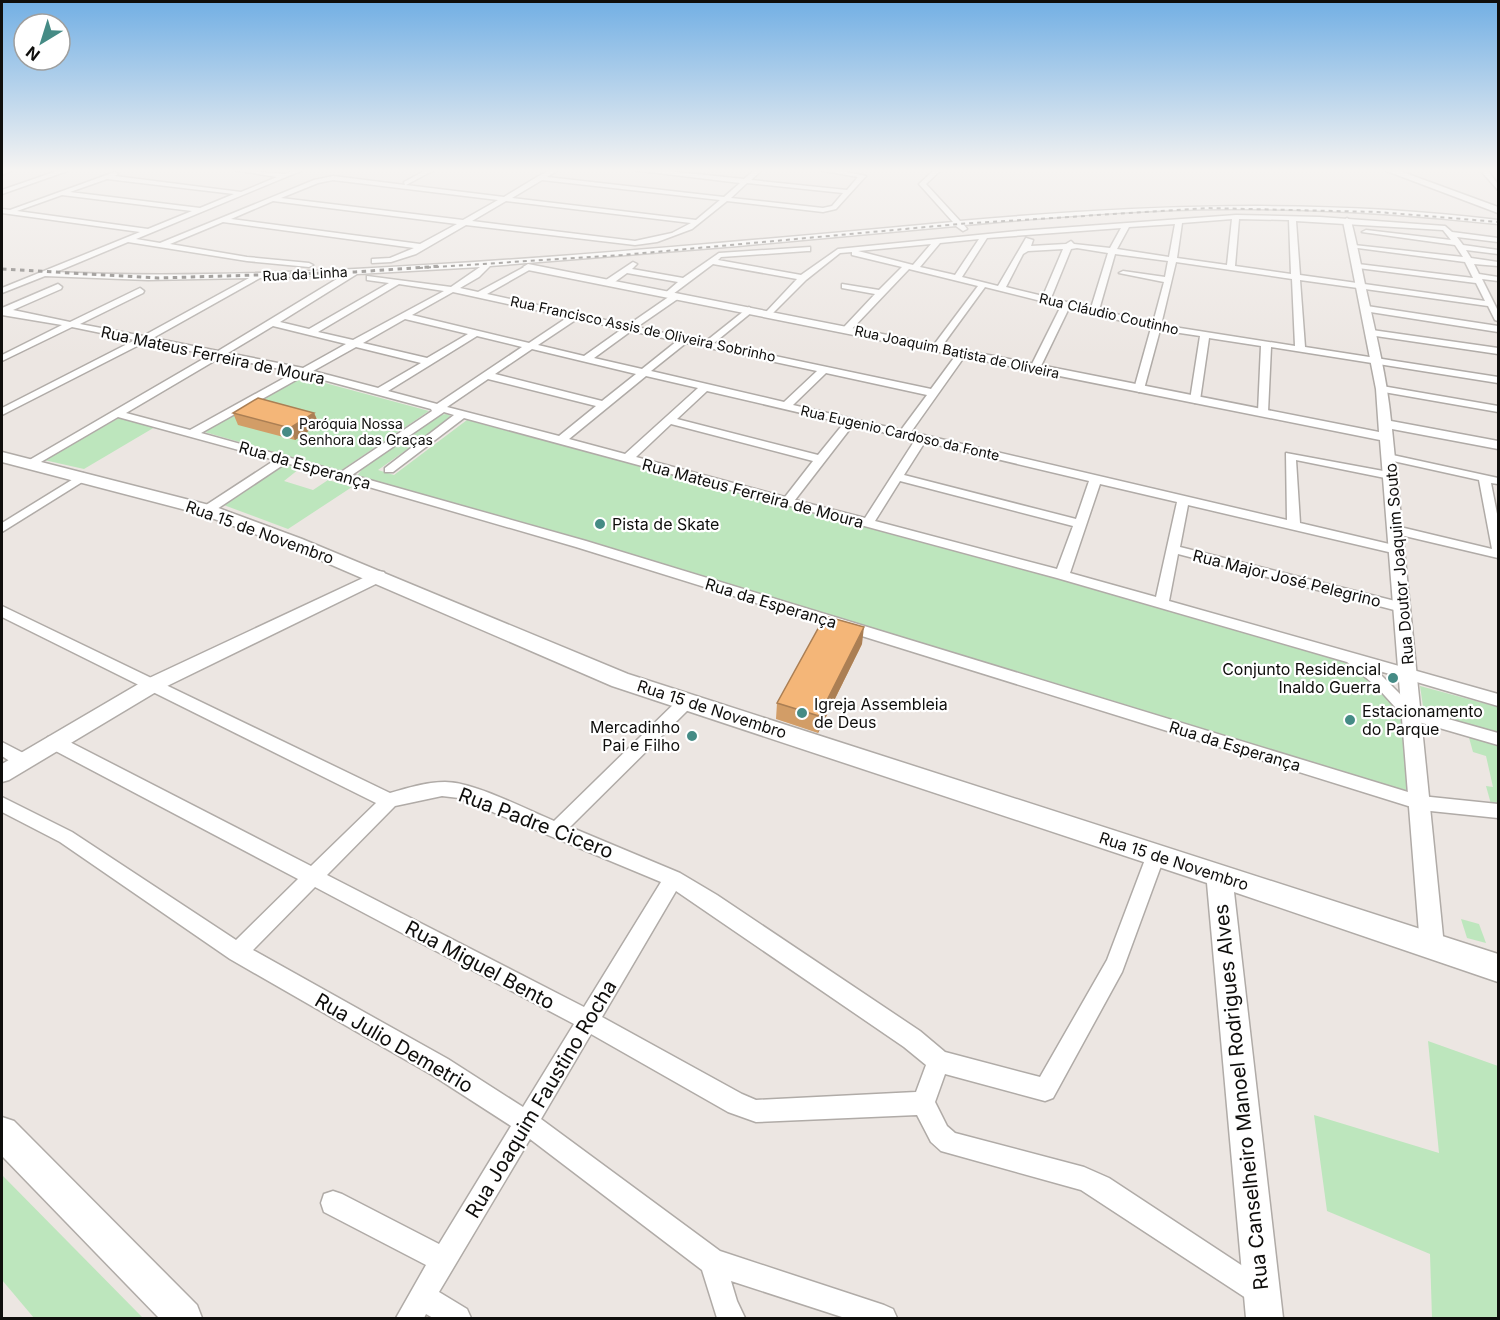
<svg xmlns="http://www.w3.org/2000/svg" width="1500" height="1320" font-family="Inter,sans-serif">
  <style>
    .green { fill: #bde6bd }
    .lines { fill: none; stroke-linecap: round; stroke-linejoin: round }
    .minor-casing { stroke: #b0aba7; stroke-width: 3 }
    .tertiary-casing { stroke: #b0aba7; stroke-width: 3 }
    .secondary-casing { stroke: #b0aba7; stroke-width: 3 }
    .minor { fill: #fff; fill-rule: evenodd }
    .tertiary { fill: #fff; fill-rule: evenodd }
    .secondary { fill: #fff; fill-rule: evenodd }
    .rail-far1 { stroke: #686562; stroke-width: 2; stroke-dasharray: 4 4; stroke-linecap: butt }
    .rail { stroke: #686562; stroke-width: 3; stroke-dasharray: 4.5 4.5; stroke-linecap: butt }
    .wall { fill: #d29d67 }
    .shaded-wall { fill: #ab7f54 }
    .building { fill: #f4b678; stroke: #ab7f54; stroke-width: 1.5 }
    .poi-dot { fill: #458b85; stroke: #fff; stroke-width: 2 }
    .labels { text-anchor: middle; stroke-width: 4.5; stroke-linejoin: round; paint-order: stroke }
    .far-street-label { font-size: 14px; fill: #0f0e0c; stroke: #fff }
    .far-poi-label { font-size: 14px; fill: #0f0e0c; stroke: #fff; text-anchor: start }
    .street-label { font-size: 16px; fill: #0f0e0c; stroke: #fff }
    .poi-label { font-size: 16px; fill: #0f0e0c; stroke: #fff; text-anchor: start }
    .near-street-label { font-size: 20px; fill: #0f0e0c; stroke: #fff }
  </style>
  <rect width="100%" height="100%" fill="#ece6e2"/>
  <g class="green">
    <polygon points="299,376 429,411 340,471 201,431"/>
    <polygon points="446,414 451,416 450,419 378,470 394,475 467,420 1049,575 1331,657 1348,664 1377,683 1404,716 1411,797 1120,703 357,476 362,469 441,415"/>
    <polygon points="119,418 155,427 84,469 44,460"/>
    <polygon points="282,464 299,469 284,481 313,490 328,480 352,487 288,529 221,504"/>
    <polygon points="1420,686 1498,707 1498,734 1424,713"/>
    <polygon points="1468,734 1498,742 1498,805 1491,804 1486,786 1493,787 1486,756 1473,752"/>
    <polygon points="1461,919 1479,924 1486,943 1467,938"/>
    <polygon points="1428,1041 1498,1066 1498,1318 1432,1318 1430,1254 1327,1211 1314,1115 1439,1153"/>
    <polygon points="2,1175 143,1318 34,1318 2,1280"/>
  </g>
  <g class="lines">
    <g class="minor-casing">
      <g id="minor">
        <polygon points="3,170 13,170 2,175"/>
        <polygon points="60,170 70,170 2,194 2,190"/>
        <path d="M234,170L285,174L294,170H303L136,239L160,243L314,180L333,176L405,185L404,182L426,170H434L406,185L504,197L537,177L550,170H558L547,177L724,197L740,183L633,170H657L744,179L755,170H762L751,180L847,190L858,177L819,170H837L866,176L836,209L823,212L727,201L692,229L657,242L635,245L466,225L416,254L391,262L372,263V259L390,258L414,248L223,222L170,244L247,257L309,263L313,265L309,267L247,261L128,242L56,272C155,277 255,274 355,269C555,259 754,240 953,222L919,184L934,170H941L926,184L960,221C1140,205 1319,198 1498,220V224C1414,215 1329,209 1244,209C1151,208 1057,217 964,225L967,229L963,231L956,226L738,246L490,266L479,277L460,288L478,292L528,265H531V269L487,294L628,325L670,296L664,294L678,282L627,273L612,284H606V280L633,262L637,264L632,269L683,278L719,253L810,247V251H807L721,257L718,260L801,275L838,249L1018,231L1236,215L1320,217L1445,226L1452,232L1498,238V242L1457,237L1463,245L1498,250V254L1466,250L1471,258L1498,262V266L1474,264L1479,274L1498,277V281L1482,279L1498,311V321L1495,320L1488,306L1300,280L1305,347L1498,377V383L1271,347L1268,412L1263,415L1258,412L1261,346L1209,338L1200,400L1195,403L1190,400L1200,336L1160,330L1144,389L1139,392L1134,389L1151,328L1069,308L1040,368L1035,371L1030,368L1061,306L985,287L939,350H933V346L978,286L909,269L850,331H844V327L875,294L842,288V284L879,290L902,267L852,255V252L840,253L806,280L769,317L766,316V312L797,279L713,264L673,294H679V298L637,327L705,342L749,307L753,310L752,312L714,343L931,389L959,351H965L967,353L911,432L1287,520L1286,453L1394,473L1396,475L1390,479L1296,460L1300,523L1402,547L1404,550L1402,553L1397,554L1188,505L1180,547L1407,604L1409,607L1407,610L1402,612L1178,554L1169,601L1498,694V706L1376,670L1416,710L1498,733V745L1405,718L1376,686L1347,662L1057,578L464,418L393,472H385V468L454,415L444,412L352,475L586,541L1421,796L1498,804V818L1421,810L576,547L286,463L211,513H203L201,510L203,507L275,460L118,417L34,466H26V462L210,355L145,342L2,415V408L135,340L72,327L2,361V355L62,325L2,315V308L58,284L62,287L61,289L13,310L70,322L140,288L144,291L143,293L80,324L143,336L249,278L148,280L45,276L2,293V288L140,232L2,213V209L10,210L115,172L118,174L115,176L241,192L277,177ZM107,179L234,194L200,208L70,192ZM333,180L498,200L463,220L281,198L318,183ZM542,180L720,200L696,220L512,198ZM747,183L843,193L832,206L823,208L731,198ZM62,195L192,211L148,229L17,211ZM273,201L457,224L420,244L231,219ZM506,201L691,223L672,233L635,241L472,221ZM1232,219L1227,265L1177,258L1182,223ZM1239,219L1289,220L1291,274L1235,266ZM1296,221L1443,230L1451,240L1366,230L1362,232L1455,245L1463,257L1354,245L1350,247L1465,262L1473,278L1358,264L1354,266L1358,268L1476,283L1485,301L1300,275ZM1175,224L1169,257L1117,249L1129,227ZM1121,228L1110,248L1074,244L1071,241L1066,244L1031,246L1033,240L1026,238L998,286L962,277L987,238ZM979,239L955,275L920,267L940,243ZM931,244L913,265L858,251ZM1077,248L1108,253L1091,308L1051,298L1071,249ZM1063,249L1043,296L1006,287L1023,254L1028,251ZM1115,254L1168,261L1165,277L1123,271L1119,273L1164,282L1153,323L1099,310ZM1176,262L1292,279L1295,346L1161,325ZM480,267L451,287L367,276V280L389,283L309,329L280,322L357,274ZM345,274L218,351L153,338L260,278ZM399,284L444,291L353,340L318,332ZM453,292L568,317L529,343L412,315ZM405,319L468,334L427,358L363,343ZM577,319L622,329L584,356L538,345ZM273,326L346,344L303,368L228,353ZM631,331L677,341L642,369L594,358ZM477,336L522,347L437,404L388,391ZM686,343L817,371L784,402L651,371ZM356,347L421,363L378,388L313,371ZM532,349L636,374L602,401L495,374ZM221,357L295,372L190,430L126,413ZM826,373L927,395L901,430L793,405ZM305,375L431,409L432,411L341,472L201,433ZM646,376L698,388L625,454L569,439ZM488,379L596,406L559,436L447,407ZM707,391L844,423L818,455L677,419ZM671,424L813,461L785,497L636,457ZM853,425L915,440L865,518L795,500ZM925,442L1089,481L1076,519L904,475ZM900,481L1073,526L1057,569L875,521ZM1100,484L1177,502L1156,597L1070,573Z"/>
        <polygon points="1480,170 1487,170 1498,184 1498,190"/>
        <polygon points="1367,306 1498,326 1498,332 1364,311 1364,307"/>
        <polygon points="1372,330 1498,348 1498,354 1369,335 1369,331"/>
        <polygon points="1382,386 1498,406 1498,412 1378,391 1377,389"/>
        <polygon points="1388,454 1498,478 1498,484 1491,483 1498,519 1498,558 1392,533 1390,530 1392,527 1396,526 1492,549 1479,480 1384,459 1382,457"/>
        <polygon points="83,473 87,475 87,479 2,532 2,523"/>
        <path d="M2,606L390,793C408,788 426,782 445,782C474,782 525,809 554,821L680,698H692L694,702L692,706L570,827L680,873L717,895L920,1031L945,1052L1040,1077L1107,960L1149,849L1156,847L1163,849L1165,855L1122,972L1053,1098L1045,1101L945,1074L935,1102L947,1126L955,1133L1084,1167L1109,1178L1267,1282L1271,1291L1267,1300L1258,1304L1249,1300L1081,1190L941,1151L931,1142L917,1115L756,1122L728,1112L591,1034L541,1119L720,1251L884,1305L893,1309L897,1318H845L731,1281L737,1301L745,1318H717L702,1270L530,1139L439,1292L467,1309L471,1318H433L426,1314L424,1318H396L426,1265L324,1212L321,1203L324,1194L333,1191L342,1194L439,1244L511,1126L432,1075L230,959L60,842L2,812V797L72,832L236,940L298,879L48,747L46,742L48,737L54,736L60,737L311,866L376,803L2,617ZM442,796L459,798L661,882L584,1007L327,875L395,806ZM315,887L574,1024L523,1107L448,1059L253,950ZM676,891L904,1047L926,1065L916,1092L756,1100L742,1094L602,1017Z"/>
        <path d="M2,742L29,756L31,761L29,766C18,769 10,761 2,756Z"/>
      </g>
    </g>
    <g class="tertiary-casing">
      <g id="tertiary">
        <path d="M1347,218L1351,221C1358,247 1362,272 1368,298C1377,339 1387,379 1391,421L1498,441V449L1392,429L1444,946L1441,954L1432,957L1423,954L1420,946L1380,440L528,270L523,267L528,264L1379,432L1376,389L1343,221Z"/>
        <polygon points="378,571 384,572 386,576 384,580 161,689 9,780 2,782 2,764 147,679"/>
      </g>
    </g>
    <g class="secondary-casing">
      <g id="secondary">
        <polygon points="1384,170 1397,170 1498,207 1498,213"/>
        <polygon points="2,452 213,506 302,539 628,674 1498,954 1498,982 1234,892 1283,1318 1246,1318 1207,883 612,686 290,547 201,514 2,462"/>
        <polygon points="2,1117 14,1121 197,1305 202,1318 159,1318 2,1156"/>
      </g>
    </g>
    <use href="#minor" class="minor"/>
    <use href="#tertiary" class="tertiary"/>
    <use href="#secondary" class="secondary"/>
    <polyline class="rail-far1" points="419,268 622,255 959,224 1207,208 1378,212 1498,222"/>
    <polyline class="rail" points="2,269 158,278 355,272 442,266"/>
  </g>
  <g class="wall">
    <polygon points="233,413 314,413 319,424 295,440 238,425"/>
    <polygon points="862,644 818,733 776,719 777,703"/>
  </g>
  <g class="shaded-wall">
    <polygon points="314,413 319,424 295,440 290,428"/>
    <polygon points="864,627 862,644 818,733 819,716"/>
  </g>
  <g class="building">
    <polygon points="258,398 314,413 290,428 233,413"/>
    <polygon points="825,616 864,627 819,716 777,703"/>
  </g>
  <linearGradient id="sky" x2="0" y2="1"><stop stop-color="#72afe4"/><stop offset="0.48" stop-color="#f6f4f2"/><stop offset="1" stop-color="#f6f4f2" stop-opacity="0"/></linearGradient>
  <rect width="1500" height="355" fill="url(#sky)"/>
  <g class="poi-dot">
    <circle cx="287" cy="432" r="6"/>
    <circle cx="600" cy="524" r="6"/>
    <circle cx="1393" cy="678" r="6"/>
    <circle cx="802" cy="713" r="6"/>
    <circle cx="1350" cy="720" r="6"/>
    <circle cx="692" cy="736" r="6"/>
  </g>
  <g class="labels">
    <g class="far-street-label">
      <text transform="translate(305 274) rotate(-3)" y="5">Rua da Linha</text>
      <text transform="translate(1109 314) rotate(13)" y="5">Rua Cláudio Coutinho</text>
      <text transform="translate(643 329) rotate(12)" y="5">Rua Francisco Assis de Oliveira Sobrinho</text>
      <text transform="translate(957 352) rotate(12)" y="5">Rua Joaquim Batista de Oliveira</text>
      <text transform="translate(900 433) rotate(13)" y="5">Rua Eugenio Cardoso da Fonte</text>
    </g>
    <g class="far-poi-label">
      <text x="299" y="429">Paróquia Nossa<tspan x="299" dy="16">Senhora das Graças</tspan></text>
    </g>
    <g class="street-label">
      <text transform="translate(213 355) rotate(12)" y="6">Rua Mateus Ferreira de Moura</text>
      <text transform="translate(305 465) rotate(16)" y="6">Rua da Esperança</text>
      <text transform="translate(753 493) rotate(15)" y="6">Rua Mateus Ferreira de Moura</text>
      <text transform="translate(260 532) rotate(20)" y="6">Rua 15 de Novembro</text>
      <text transform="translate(1399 564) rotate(-95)" y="6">Rua Doutor Joaquim Souto</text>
      <text transform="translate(1287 578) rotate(14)" y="6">Rua Major José Pelegrino</text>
      <text transform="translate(771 603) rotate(17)" y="6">Rua da Esperança</text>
      <text transform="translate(712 709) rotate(18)" y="6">Rua 15 de Novembro</text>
      <text transform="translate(1235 746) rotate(17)" y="6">Rua da Esperança</text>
      <text transform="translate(1174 861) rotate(18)" y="6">Rua 15 de Novembro</text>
    </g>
    <g class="poi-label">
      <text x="612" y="530">Pista de Skate</text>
      <text x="1381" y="675" text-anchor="end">Conjunto Residencial<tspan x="1381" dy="18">Inaldo Guerra</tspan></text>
      <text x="814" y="710">Igreja Assembleia<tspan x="814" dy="18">de Deus</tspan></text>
      <text x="1362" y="717">Estacionamento<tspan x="1362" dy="18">do Parque</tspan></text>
      <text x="680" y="733" text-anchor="end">Mercadinho<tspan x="680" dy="18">Pai e Filho</tspan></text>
    </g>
    <g class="near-street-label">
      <text transform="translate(536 823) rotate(21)" y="7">Rua Padre Cicero</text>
      <text transform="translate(480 965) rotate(28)" y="7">Rua Miguel Bento</text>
      <text transform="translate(394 1043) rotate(30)" y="7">Rua Julio Demetrio</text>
      <text transform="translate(1241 1097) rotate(-96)" y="7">Rua Canselheiro Manoel Rodrigues Alves</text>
      <text transform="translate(541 1099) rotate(-59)" y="7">Rua Joaquim Faustino Rocha</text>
    </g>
  </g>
  <rect width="1500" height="1320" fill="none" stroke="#0f0e0c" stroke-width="6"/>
  <g transform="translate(42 42) rotate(218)"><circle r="28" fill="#ffffff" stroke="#9f9f9e" stroke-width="1.5"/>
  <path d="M0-4.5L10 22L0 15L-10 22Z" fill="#458b85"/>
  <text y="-9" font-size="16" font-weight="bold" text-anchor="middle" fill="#0f0e0c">N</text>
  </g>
</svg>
